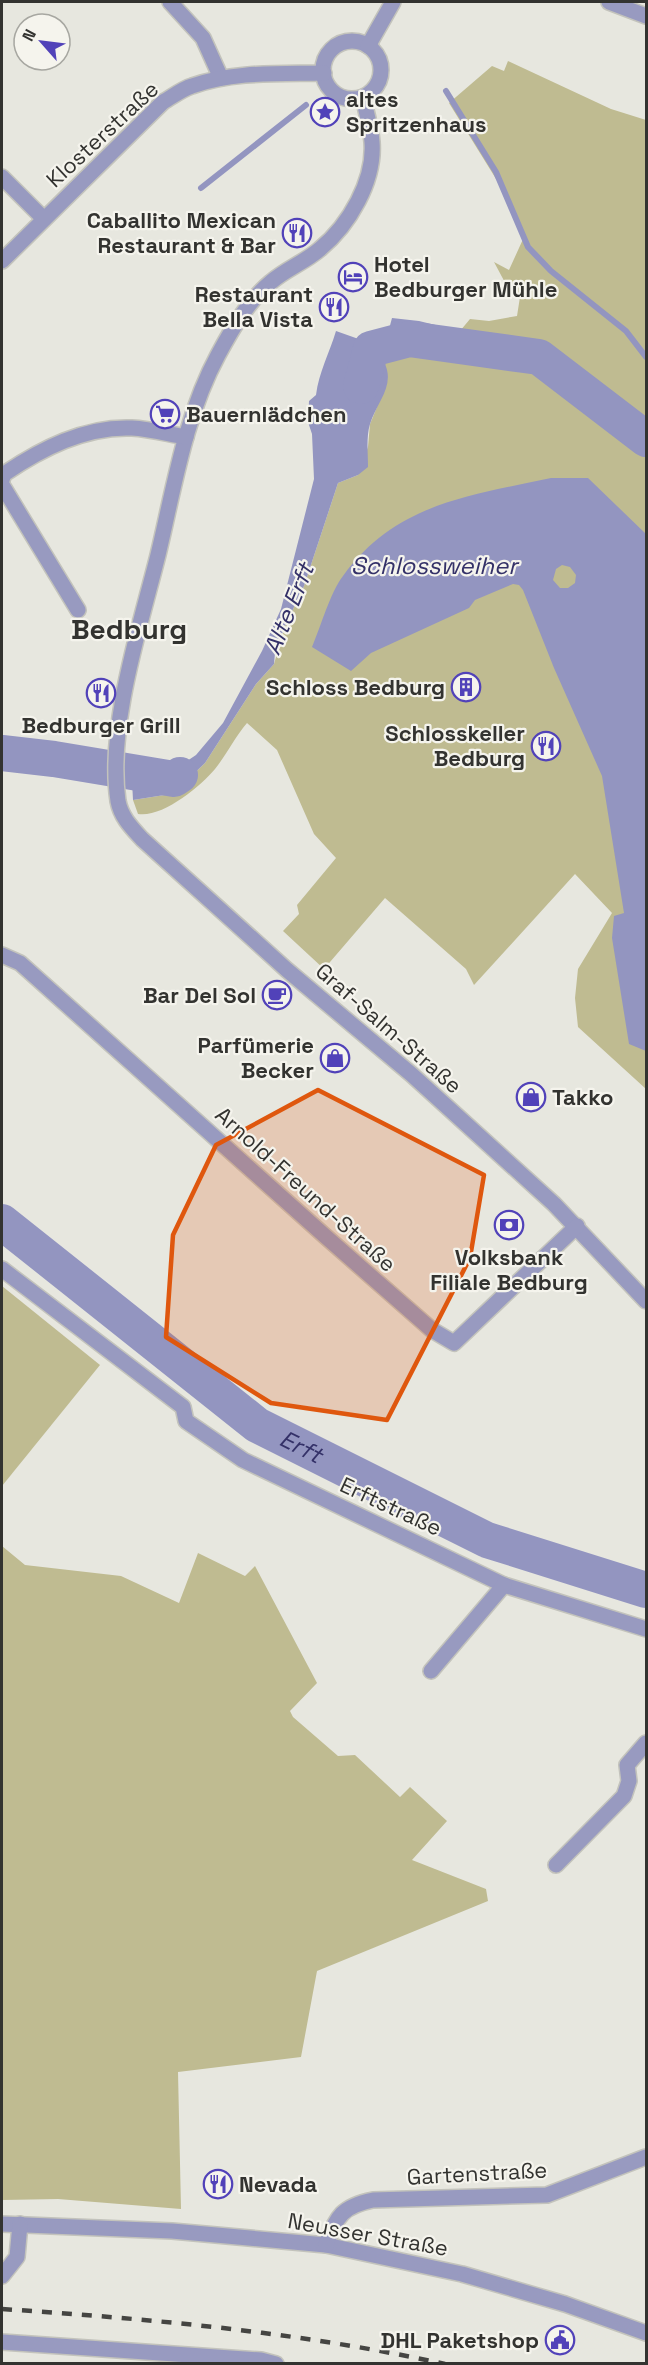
<svg xmlns="http://www.w3.org/2000/svg" width="648" height="2365" font-family="'Space Grotesk',sans-serif">
  <style>
    .green { fill: #bfbb91 }
    .water { fill: #9395c0; fill-rule: evenodd }
    .lines { fill: none; stroke-linecap: round; stroke-linejoin: round }
    .stream { stroke: #9395c0; stroke-width: 6 }
    .river { stroke: #9395c0; stroke-width: 36 }
    .minor-casing { stroke: #c3c3bc; stroke-width: 18 }
    .minor { stroke: #989ac0; stroke-width: 15 }
    .rail { stroke: #454542; stroke-width: 4.5; stroke-dasharray: 10 10; stroke-linecap: butt }
    .marked { fill: #df570e; fill-opacity: 0.2; stroke: #df570e; stroke-width: 4.5; stroke-linejoin: round }
    .labels { text-anchor: middle; stroke-width: 4.5; stroke-linejoin: round; paint-order: stroke }
    .poi-label { font-size: 22px; font-weight: bold; fill: #333330; stroke: #f5f4ed; text-anchor: end }
    .street-label { font-size: 22px; fill: #333330; stroke: #f5f4ed }
    .water-label { font-size: 24px; font-style: italic; fill: #343168; stroke: #f5f4ed }
    .district-label { font-size: 28px; font-weight: bold; fill: #333330; stroke: #f5f4ed }
  </style>
  <rect width="100%" height="100%" fill="#e7e7df"/>
  <g class="green">
    <path d="M508,61L611,109L646,120V1089L578,1027L575,998L578,969L612,913L575,874L474,985L466,969L385,898L324,969L283,931L299,914L297,905L336,858L314,834L277,750L247,723C235,737 227,754 215,769C200,787 162,818 138,814L133,800L171,794L183,784L205,763L256,684L274,664L285,626L304,586L338,483L358,475L368,447L370,424L377,407L384,362L388,354L395,347L406,343H456L460,331L470,319L489,321L517,316L520,297L509,290L494,262L509,270L524,237L506,195L449,103L492,66L504,71Z"/>
    <polygon points="2,1286 100,1365 2,1486"/>
    <polygon points="2,1546 25,1565 121,1576 179,1603 198,1553 245,1576 255,1566 317,1683 290,1711 293,1717 338,1756 355,1755 400,1797 410,1787 447,1821 412,1860 486,1889 488,1901 317,1971 301,2057 178,2072 181,2209 58,2199 2,2200"/>
  </g>
  <g class="water">
    <path d="M392,318L419,321L460,331L456,343C429,346 400,335 384,362C396,385 377,402 370,424C366,437 368,453 368,467L358,475L338,483L304,586L285,626L275,653L274,664L256,684L205,763L183,784L171,794L133,800L131,762L162,770L181,765L196,755L223,723L262,651L281,609L314,479L312,434L308,422L309,401L316,395C319,372 329,354 336,331L384,348Z"/>
    <path d="M551,478H588L646,534V1051L629,1044L612,938L614,916L624,913L602,776L554,668L523,590L519,585L513,584L475,600L469,608L371,653L351,671L312,647C321,626 330,593 343,576C396,503 469,496 551,478ZM562,565L570,567L576,575L575,583L568,588H560L553,580L556,569Z"/>
  </g>
  <g class="lines">
    <g class="stream">
      <polyline points="446,91 496,172 528,247 551,271 626,331 646,357"/>
      <polyline points="201,188 306,105"/>
    </g>
    <g class="river">
      <polyline points="361,386 371,349 409,339 539,357 646,439"/>
      <polyline points="2,753 54,759 174,779 180,775"/>
      <path id="s1" d="M2,1222L257,1425L487,1540L646,1590"/>
    </g>
    <g class="minor-casing">
      <g id="minor">
        <polyline points="170,2 203,38 221,78"/>
        <polyline points="609,2 646,16"/>
        <circle cx="352" cy="70" r="29"/>
        <polyline points="368,46 393,2"/>
        <path d="M363,97C366,112 371,127 372,142C375,181 349,225 320,249C305,262 286,269 271,282C248,301 232,329 218,355C185,416 174,488 158,555C140,627 107,727 118,801C121,817 131,827 142,839L287,970L411,1074L554,1204L646,1301"/>
        <polyline points="2,177 44,219"/>
        <path d="M2,261L163,102C172,97 182,89 192,86C234,71 280,74 324,73"/>
        <path d="M2,480L4,474C41,449 85,426 132,428C150,429 168,434 186,437"/>
        <polyline points="2,485 78,610"/>
        <polyline points="2,955 20,963 325,1236 432,1330 454,1343 577,1226"/>
        <polyline points="2,1269 183,1407 186,1421 243,1460 504,1585 646,1629"/>
        <polyline points="431,1671 504,1585"/>
        <polyline points="556,1865 624,1796 629,1781 627,1765 646,1743"/>
        <polyline points="2,2224 172,2231 326,2245 462,2274 565,2304 646,2333"/>
        <path d="M326,2245C336,2216 343,2206 373,2200L547,2195L646,2157"/>
        <polyline points="2,2276 17,2257 20,2224"/>
        <polyline points="2,2342 261,2360 276,2364"/>
      </g>
    </g>
    <use href="#minor" class="minor"/>
    <path class="rail" d="M2,2309C151,2319 299,2332 445,2364"/>
  </g>
  <path class="marked" d="M318,1090L484,1175L470,1258L387,1420L271,1403L166,1337L173,1235L216,1145Z"/>
  <defs>
    <g id="sight-ring" transform="scale(1.5)"><circle r="9.5" fill="#f5f4ed" stroke="#5142b9" stroke-width="1.5"/><path d="M0-6L1.8-2.2L6-1.7L2.9 1.2L3.7 5.4L0 3.3L-3.7 5.4L-2.9 1.2L-6-1.7L-1.8-2.2Z" fill="#5142b9"/></g>
    <g id="restaurant-ring" transform="scale(1.5)"><circle r="9.5" fill="#f5f4ed" stroke="#5142b9" stroke-width="1.5"/><path d="M-5-6h1v4h1v-4h1v4h1v-4h1v5L-1.5 .5V6h-2V.5L-5-1ZM5-6V6H3V1.5H1.5Q1.5-4 5-6Z" fill="#5142b9"/></g>
    <g id="hotel-ring" transform="scale(1.5)"><circle r="9.5" fill="#f5f4ed" stroke="#5142b9" stroke-width="1.5"/><path d="M-6-4.5h1.5V1H6V5H4.5V3h-9V5H-6ZM-4 0a1.8 1.8 0 1 1 3.6 0ZM.5 0V-2.5h3Q6-2.5 6 0Z" fill="#5142b9"/></g>
    <g id="supermarket-ring" transform="scale(1.5)"><circle r="9.5" fill="#f5f4ed" stroke="#5142b9" stroke-width="1.5"/><path d="M-6-5.5h2.5l.6 2H6L4.5 2H-2.5L-4.4-4H-6ZM-1.5 3.2a1.3 1.3 0 1 0 .1 0ZM3 3.2a1.3 1.3 0 1 0 .1 0Z" fill="#5142b9"/></g>
    <g id="building-ring" transform="scale(1.5)"><circle r="9.5" fill="#f5f4ed" stroke="#5142b9" stroke-width="1.5"/><path d="M-4-6H4V6H1V3H-1V6H-4ZM-2.5-4.3h1.7v1.8h-1.7ZM.8-4.3h1.7v1.8H.8ZM-2.5-1h1.7V.8h-1.7ZM.8-1h1.7V.8H.8Z" fill="#5142b9"/></g>
    <g id="cafe-ring" transform="scale(1.5)"><circle r="9.5" fill="#f5f4ed" stroke="#5142b9" stroke-width="1.5"/><path d="M-5.5-4.5H6V0H3Q3 3.5 0 3.5H-2.5Q-5.5 3.5-5.5 0ZM3-3.2v2h1.7v-2ZM-6 4.5H4V6H-6Z" fill="#5142b9"/></g>
    <g id="shop-ring" transform="scale(1.5)"><circle r="9.5" fill="#f5f4ed" stroke="#5142b9" stroke-width="1.5"/><path d="M-5-2.5h2.3a2.7 3.5 0 0 1 5.4 0H5L5.5 6h-11ZM-1.5-2.5h3a1.5 2.3 0 0 0-3 0Z" fill="#5142b9"/></g>
    <g id="bank-ring" transform="scale(1.5)"><circle r="9.5" fill="#f5f4ed" stroke="#5142b9" stroke-width="1.5"/><path d="M-6-4H6V4H-6ZM0-2.3a2.3 2.3 0 1 0 0 4.6a2.3 2.3 0 1 0 0-4.6Z" fill="#5142b9"/></g>
    <g id="civic-ring" transform="scale(1.5)"><circle r="9.5" fill="#f5f4ed" stroke="#5142b9" stroke-width="1.5"/><path d="M-.6-6.5H3V-4.5H.6V-3L4-1V1h2V6H-6V1h2V-1L-.6-3ZM-1.2 2.5V6h2.4V2.5Z" fill="#5142b9"/></g>
  </defs>
  <g fill-rule="evenodd">
    <use href="#sight-ring" x="325" y="112"/>
    <use href="#restaurant-ring" x="297" y="233"/>
    <use href="#hotel-ring" x="353" y="277"/>
    <use href="#restaurant-ring" x="334" y="307"/>
    <use href="#supermarket-ring" x="165" y="414"/>
    <use href="#building-ring" x="466" y="687"/>
    <use href="#restaurant-ring" x="101" y="693"/>
    <use href="#restaurant-ring" x="546" y="746"/>
    <use href="#cafe-ring" x="277" y="995"/>
    <use href="#shop-ring" x="335" y="1058"/>
    <use href="#shop-ring" x="531" y="1097"/>
    <use href="#bank-ring" x="509" y="1225"/>
    <use href="#restaurant-ring" x="218" y="2184"/>
    <use href="#civic-ring" x="560" y="2340"/>
  </g>
  <g class="labels">
    <g class="poi-label">
      <text x="346" y="107" text-anchor="start">altes<tspan x="346" dy="25">Spritzenhaus</tspan></text>
      <text x="276" y="228">Caballito Mexican<tspan x="276" dy="25">Restaurant &amp; Bar</tspan></text>
      <text x="374" y="272" text-anchor="start">Hotel<tspan x="374" dy="25">Bedburger Mühle</tspan></text>
      <text x="313" y="302">Restaurant<tspan x="313" dy="25">Bella Vista</tspan></text>
      <text x="186" y="422" text-anchor="start">Bauernlädchen</text>
      <text x="445" y="695">Schloss Bedburg</text>
      <text x="101" y="733" text-anchor="middle">Bedburger Grill</text>
      <text x="525" y="741">Schlosskeller<tspan x="525" dy="25">Bedburg</tspan></text>
      <text x="256" y="1003">Bar Del Sol</text>
      <text x="314" y="1053">Parfümerie<tspan x="314" dy="25">Becker</tspan></text>
      <text x="552" y="1105" text-anchor="start">Takko</text>
      <text x="509" y="1265" text-anchor="middle">Volksbank<tspan x="509" dy="25">Filiale Bedburg</tspan></text>
      <text x="239" y="2192" text-anchor="start">Nevada</text>
      <text x="539" y="2348">DHL Paketshop</text>
    </g>
    <g class="street-label">
      <text transform="translate(102 134) rotate(-43)" y="8">Klosterstraße</text>
      <text transform="translate(389 1028) rotate(41)" y="8">Graf-Salm-Straße</text>
      <text transform="translate(306 1189) rotate(42)" y="8">Arnold-Freund-Straße</text>
      <text transform="translate(391 1506) rotate(25)" y="8">Erftstraße</text>
      <text transform="translate(477 2173) rotate(-3)" y="8">Gartenstraße</text>
      <text transform="translate(368 2234) rotate(10)" y="8">Neusser Straße</text>
    </g>
    <g class="water-label">
      <text x="434" y="574">Schlossweiher</text>
      <text transform="translate(289 609) rotate(-68)" y="8">Alte Erft</text>
      <text dy="8" stroke="none"><textPath href="#s1" startOffset="375">Erft</textPath></text>
    </g>
    <g class="district-label">
      <text x="129" y="639">Bedburg</text>
    </g>
  </g>
  <rect width="648" height="2365" fill="none" stroke="#333330" stroke-width="6"/>
  <g transform="translate(42 42) rotate(298)"><circle r="28" fill="#f5f4ed" stroke="#a7a7a1" stroke-width="1.5"/>
  <path d="M0-4.5L10 22L0 15L-10 22Z" fill="#5142b9"/>
  <text y="-9" font-size="16" font-weight="bold" text-anchor="middle" fill="#333330">N</text>
  </g>
</svg>
